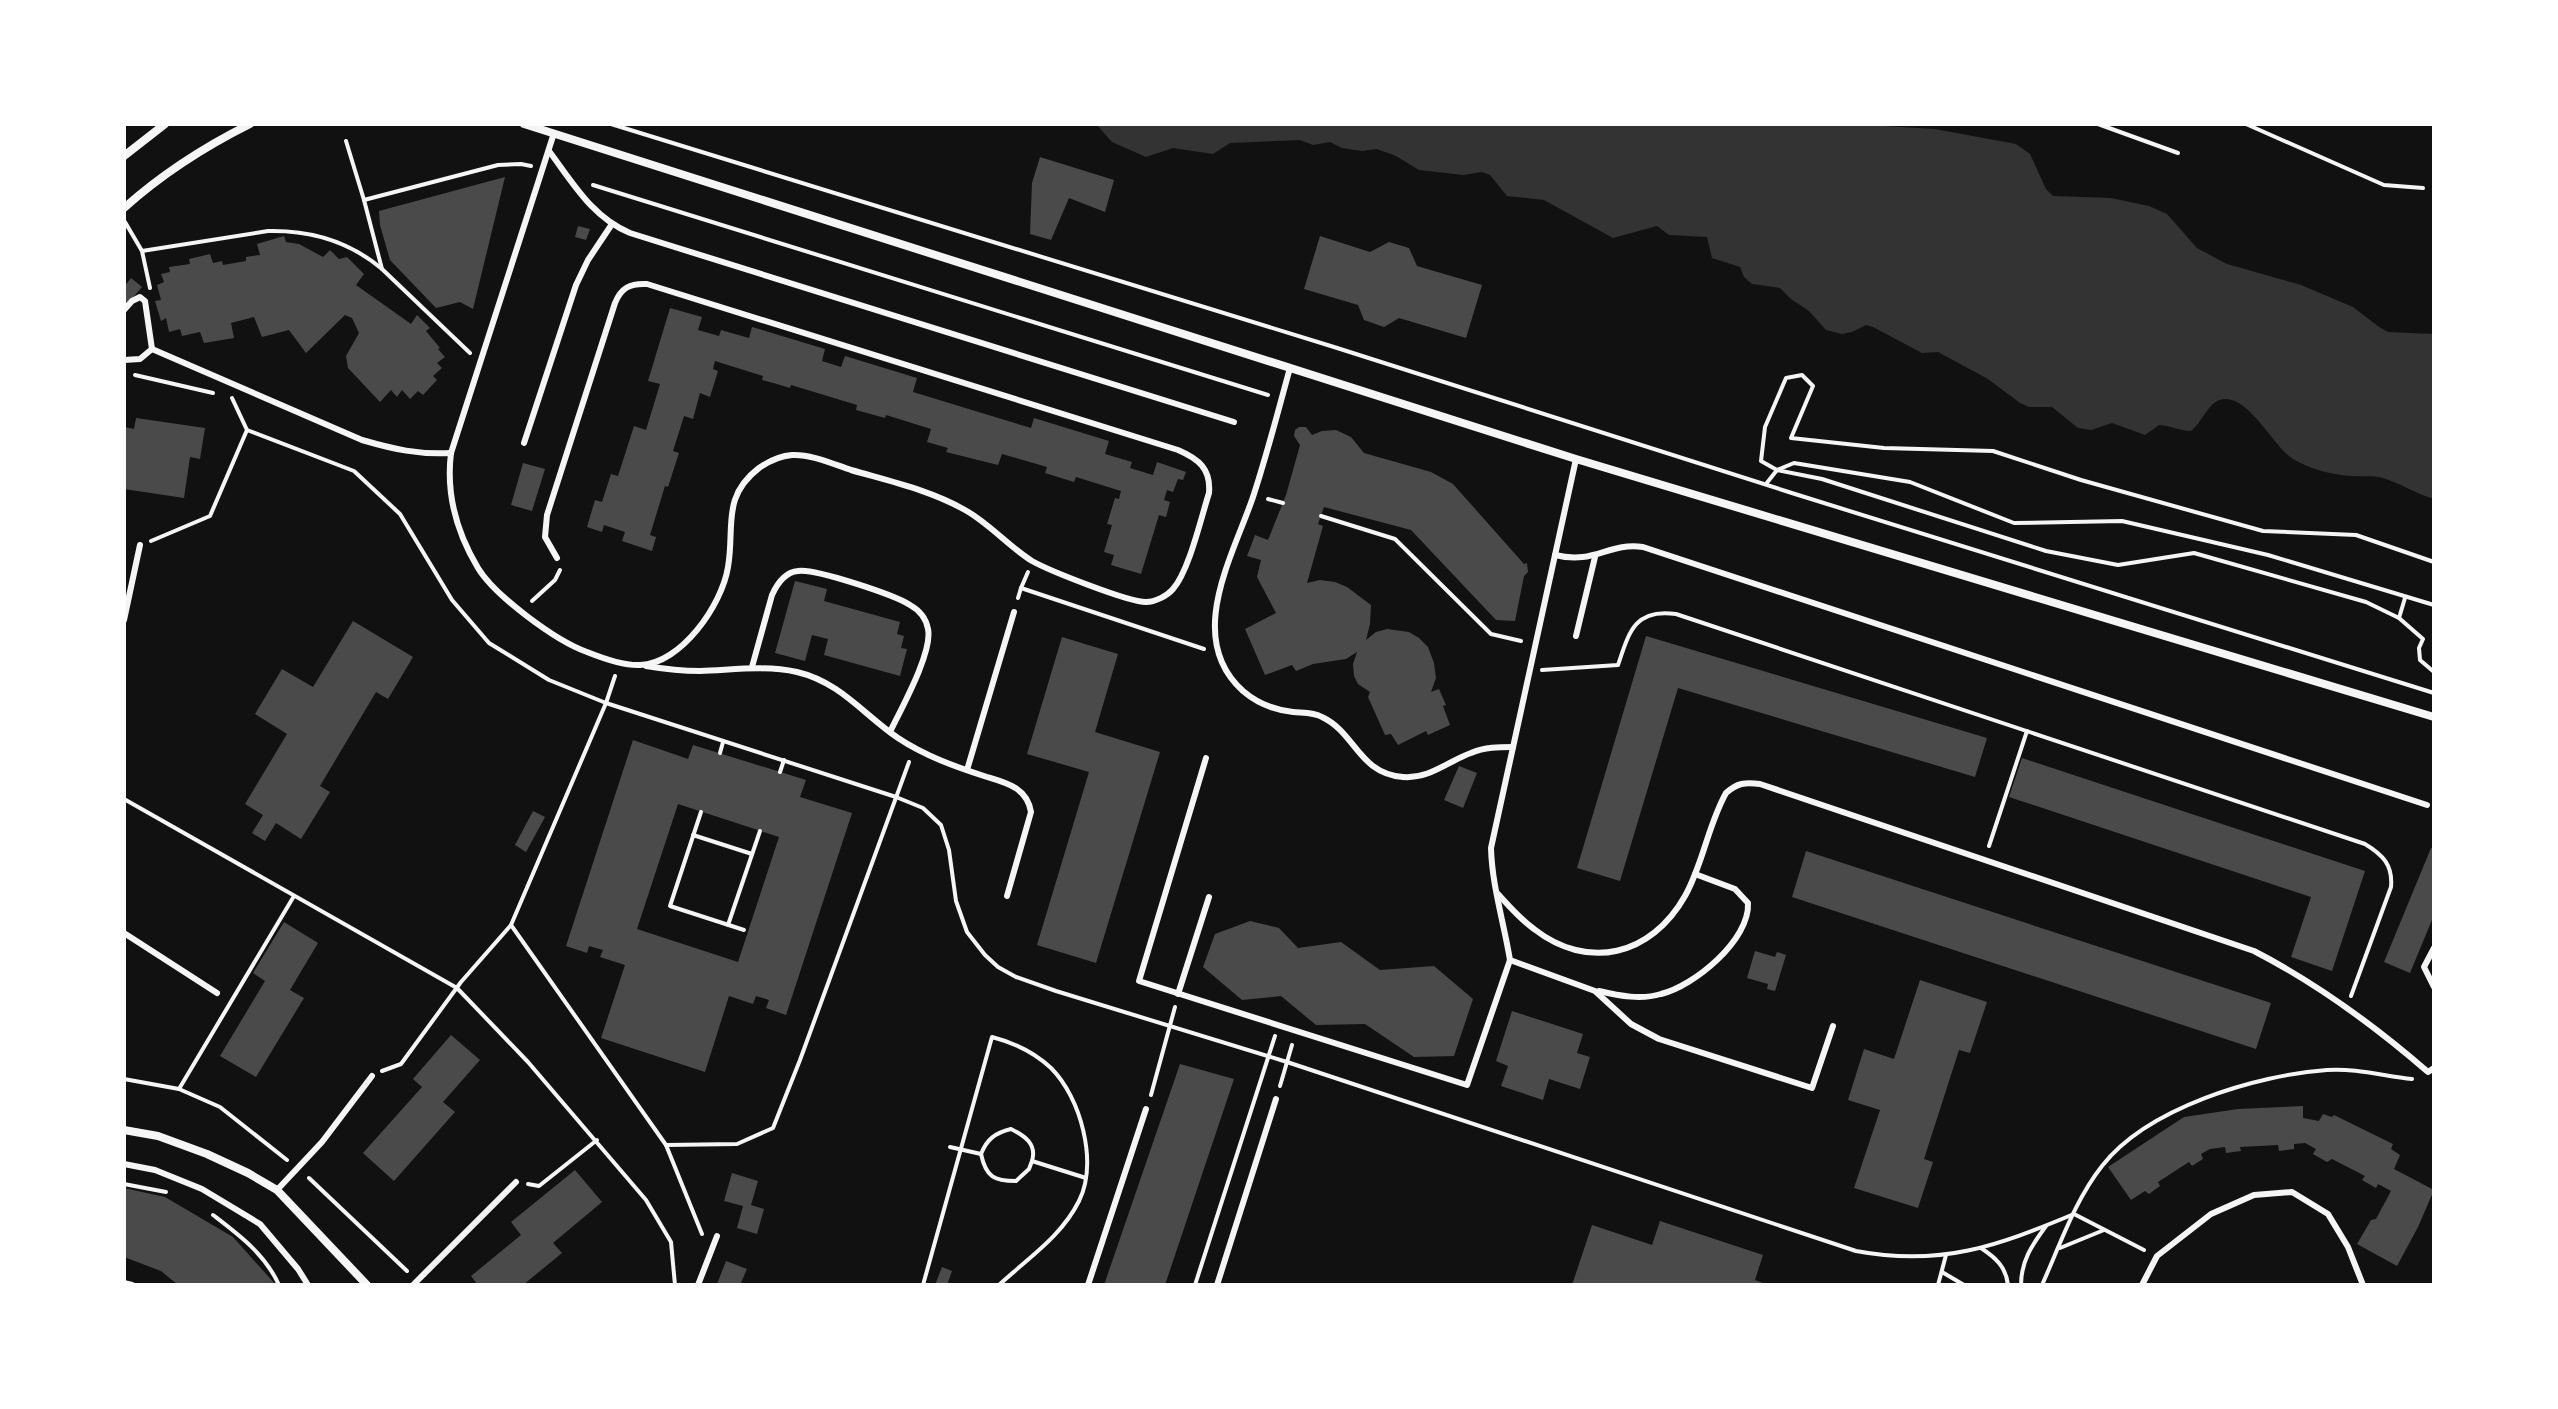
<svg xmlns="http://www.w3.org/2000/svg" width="2558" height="1409" font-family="Helvetica,sans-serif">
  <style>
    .water { fill: #333 }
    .building { fill: #4a4a4a; fill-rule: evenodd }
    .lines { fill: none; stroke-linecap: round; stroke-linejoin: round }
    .path { stroke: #f5f5f5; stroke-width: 4 }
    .service { stroke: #f5f5f5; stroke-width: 6 }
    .minor { stroke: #f5f5f5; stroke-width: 8 }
  </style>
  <rect width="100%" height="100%" fill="#111"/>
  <path class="water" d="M1096,124H1850L1935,129L2016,144L2030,154L2046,189L2053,196L2111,198L2149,206L2167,214L2197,248L2227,264L2301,285L2353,307L2379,327L2388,332L2434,334V499C2416,494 2400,483 2383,478C2373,475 2361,477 2352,476C2332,475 2310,469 2293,459C2274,447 2250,398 2225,399C2209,399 2203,422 2191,431C2181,431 2171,426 2159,425L2145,435L2112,423L2091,430L2078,428L2052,407H2029L2020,403L1988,379L1938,352L1922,353L1873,327L1866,325L1852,332L1842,334L1826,330L1809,311L1791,299L1780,288L1752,284L1744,277L1740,267L1712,258L1707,237L1669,235L1657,226L1613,238L1544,200L1507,196L1490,175L1482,172L1463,175L1419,170L1396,156L1377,149L1362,151L1342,148L1330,142L1313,145L1300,140L1230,143L1213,154L1173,148L1146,157L1112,142Z"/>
  <g class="building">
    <polygon points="1040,157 1114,180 1105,212 1069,198 1051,240 1030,234 1032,183"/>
    <polygon points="505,177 473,309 460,302 436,308 390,260 380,225 379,211"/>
    <polygon points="578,226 590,229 586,240 575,237"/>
    <polygon points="284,236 286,242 299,244 323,257 330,250 339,259 347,257 364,274 356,285 411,324 417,315 430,328 426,331 440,348 438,349 445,357 437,363 442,368 433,376 437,380 423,395 418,391 410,399 402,390 397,397 391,390 380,402 348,368 346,356 359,333 352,318 345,315 306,353 289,330 262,337 254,317 231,323 234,338 204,343 200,332 182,336 180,329 169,332 166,318 161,321 155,301 161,300 157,285 164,282 161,274 170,272 169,267 190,264 189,259 210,254 213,263 222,261 223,265 246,261 246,257 260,255 257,244"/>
    <polygon points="1320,236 1370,252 1389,242 1409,248 1417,266 1482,285 1466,338 1399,318 1384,327 1364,320 1358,305 1304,289"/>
    <polygon points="131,278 142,287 124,308 124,287"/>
    <polygon points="670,308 702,317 698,330 719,336 721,330 749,338 752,327 825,349 822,361 841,367 845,356 917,378 913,392 1031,428 1034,418 1109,441 1105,454 1132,462 1130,468 1153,475 1157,462 1186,472 1183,480 1178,479 1173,492 1167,490 1164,500 1170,502 1166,517 1159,515 1141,574 1111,565 1114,555 1104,552 1112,525 1107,524 1115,498 1119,499 1121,491 1076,477 1074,482 1045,473 1047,467 1002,454 998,465 946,452 948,448 927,442 931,429 886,415 885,418 856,410 857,405 791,385 790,388 777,384 762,380 763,376 715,361 713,369 718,371 710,397 700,393 693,419 684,416 673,451 679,453 668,487 665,486 650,535 656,537 652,551 622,541 625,532 604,525 602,532 587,527 595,500 602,502 611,474 618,476 634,426 646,430 660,384 648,381"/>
    <polygon points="136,418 205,428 200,459 190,457 184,498 124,489 124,427 134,429"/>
    <polygon points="1299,427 1306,427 1312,435 1322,431 1336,430 1351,437 1364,453 1431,472 1453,484 1524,564 1527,563 1528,572 1524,576 1515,621 1496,620 1411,530 1324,507 1318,524 1323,526 1307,583 1320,580 1335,582 1347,587 1371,605 1370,624 1366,640 1376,632 1387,629 1409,632 1419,638 1428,647 1434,663 1436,678 1431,692 1439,689 1446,705 1443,706 1450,725 1428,735 1426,731 1398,745 1391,734 1385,735 1368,697 1370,692 1358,684 1354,676 1353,664 1357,652 1346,659 1313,664 1296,671 1292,665 1265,675 1245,629 1276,613 1257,577 1261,560 1247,556 1255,535 1268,540 1286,495 1300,445 1294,436 1295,430"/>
    <polygon points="523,463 545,469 532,511 511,505"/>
    <polygon points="795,581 827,589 824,601 900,622 897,634 904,636 901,648 907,649 900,676 824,655 828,639 812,635 805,661 775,653"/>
    <polygon points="353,621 413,657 388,699 376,692 320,786 330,792 301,839 276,823 265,841 252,833 263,815 245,804 287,734 255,714 282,669 313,687"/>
    <polygon points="1646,636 1987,738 1975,777 1678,688 1620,881 1577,868"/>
    <polygon points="1062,637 1118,654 1095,732 1160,752 1096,963 1037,945 1089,772 1027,754"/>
    <path d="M633,740L688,759L693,745L806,780L800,797L852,813L786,1015L766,1008L769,1000L756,996L753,1004L729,996L705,1072L601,1038L625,965L600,957L603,950L589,946L587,953L566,946ZM678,804L779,837L738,962L637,929Z"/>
    <polygon points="2022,758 2365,871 2332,971 2291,957 2311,897 2009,797"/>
    <polygon points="1459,766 1477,773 1463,808 1444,800"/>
    <polygon points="533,811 545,817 526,852 515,845"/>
    <polygon points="2431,848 2434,849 2434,915 2410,973 2384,962"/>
    <polygon points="1806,851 2271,1003 2256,1049 1792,897"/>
    <polygon points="1250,921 1279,928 1298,948 1341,942 1380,970 1434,966 1473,999 1454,1056 1414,1057 1365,1024 1316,1025 1281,996 1242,1000 1203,967 1215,934"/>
    <polygon points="284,922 318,943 290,990 304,998 256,1077 220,1056 265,981 253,973"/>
    <polygon points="1755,951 1775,957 1777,952 1786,955 1775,991 1767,989 1768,984 1747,978"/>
    <polygon points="1920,980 1987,1002 1970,1053 1959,1050 1924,1159 1933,1162 1918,1208 1854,1188 1880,1110 1848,1100 1864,1049 1894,1059"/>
    <polygon points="1512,1011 1583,1034 1577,1053 1590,1057 1580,1089 1549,1079 1543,1100 1501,1086 1508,1066 1496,1061"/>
    <polygon points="451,1035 480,1060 443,1102 455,1112 394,1181 363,1153 422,1087 413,1079"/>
    <polygon points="1180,1064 1234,1079 1165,1285 1104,1285"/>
    <polygon points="2303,1106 2303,1118 2319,1121 2323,1114 2332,1117 2334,1115 2393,1144 2391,1149 2400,1155 2394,1169 2434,1190 2418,1227 2397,1266 2357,1244 2371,1220 2376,1219 2391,1191 2378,1184 2376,1188 2362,1180 2365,1176 2332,1159 2327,1162 2313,1154 2316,1149 2305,1143 2294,1144 2294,1149 2279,1151 2278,1145 2240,1147 2241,1151 2226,1153 2225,1147 2210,1149 2201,1154 2203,1159 2192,1166 2189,1162 2158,1182 2160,1186 2149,1194 2145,1191 2131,1200 2108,1167 2184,1117 2238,1109"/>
    <polygon points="575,1170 602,1202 553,1243 562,1253 523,1285 478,1285 471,1276 521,1235 511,1222"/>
    <polygon points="732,1173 758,1181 751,1205 764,1209 757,1234 737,1228 743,1206 724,1201"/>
    <polygon points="124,1188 165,1197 233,1237 276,1285 178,1285 161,1271 124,1257"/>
    <polygon points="1660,1221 1763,1255 1755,1280 1768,1285 1572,1285 1592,1225 1652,1245"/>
    <polygon points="726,1261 747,1269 740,1285 717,1284"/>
    <polygon points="942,1267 952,1271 947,1285 935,1285"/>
  </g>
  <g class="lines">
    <g class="path">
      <polyline points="611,124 1334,347 1795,494 2434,693"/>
      <polyline points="2098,124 2178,153"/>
      <polyline points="2246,124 2384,185 2423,188"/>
      <polyline points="346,141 364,200 498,165 521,164 531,166"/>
      <polyline points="593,185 1268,395"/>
      <polyline points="364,200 382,269 470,353"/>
      <polyline points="125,222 142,251 150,288"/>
      <path d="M142,251L268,231C311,230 349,241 382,269"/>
      <polyline points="135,375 213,393"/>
      <path d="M232,398L247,430L354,471L400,514L452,600L489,643L549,680L606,703L896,797L923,808L941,825L949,850L956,901L967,932L985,955L998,967L1016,977L1056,991L1287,1062L1856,1251C1941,1267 1997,1246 2074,1214L2144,1250"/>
      <polyline points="1766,484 1777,470 1822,479 2046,551 2118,565 2194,553 2366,602 2399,618 2423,639 2419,648 2420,660 2434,672"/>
      <polyline points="1268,499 1283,503"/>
      <polyline points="1321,516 1395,539 1491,634 1521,641"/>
      <polyline points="151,541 210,516 247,430"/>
      <polyline points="2434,562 2356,535 2263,531 2081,480 1993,451 1884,448 1791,438 1813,386 1802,375 1786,378 1765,427 1761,461 1777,470 1794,463 1910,482 2014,523 2122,521 2268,555 2434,605"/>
      <polyline points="1021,588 1028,572"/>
      <polyline points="1018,598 1021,588 1204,649"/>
      <polyline points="532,601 555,580 560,570"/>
      <polyline points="2399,618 2405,598"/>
      <path d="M1542,670L1618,665C1629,632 1635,608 1676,614L2365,844C2383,855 2393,865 2391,887L2351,996"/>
      <polyline points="615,676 606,703 511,925 666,1145 702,1234"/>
      <polyline points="720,753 723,742"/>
      <polyline points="780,772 784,760"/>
      <polyline points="124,799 457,988 528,1062 646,1200 671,1242 675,1285"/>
      <polyline points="701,812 670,906 744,930"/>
      <polyline points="693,835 752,854"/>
      <polyline points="1989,846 2027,731"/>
      <polyline points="728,925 760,831"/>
      <polyline points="382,1071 401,1064 461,982 511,925"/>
      <polyline points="124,1079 179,1089 220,1107 287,1160"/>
      <polyline points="1280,1086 1292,1045"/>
      <polyline points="179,1089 294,896"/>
      <polyline points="1151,1095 1175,1007"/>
      <polyline points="666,1145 737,1144 773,1128 800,1060 909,762"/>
      <path d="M950,1147L981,1154C986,1177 994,1181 1016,1181L1029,1169L1032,1161L1086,1178"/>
      <path d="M981,1154C987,1139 995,1133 1011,1129C1025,1136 1037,1144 1032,1161"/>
      <polyline points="309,1178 407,1271"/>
      <polyline points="124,1184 166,1192"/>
      <polyline points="528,1184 539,1186 597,1140"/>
      <path d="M213,1215C239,1235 265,1254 279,1285"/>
      <path d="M1981,1248C1996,1258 2006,1267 2008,1285"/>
      <polyline points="2060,1248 2104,1230"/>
      <polyline points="1942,1272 1964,1285"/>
      <path d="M923,1285L992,1037C1015,1043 1034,1052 1051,1068C1081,1098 1098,1162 1079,1201C1061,1237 1028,1258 999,1285"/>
      <polyline points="1195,1285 1275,1036"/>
      <polyline points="1938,1285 1946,1255"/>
      <path d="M2021,1285C2021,1261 2032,1245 2046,1226"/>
      <path d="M2042,1285C2060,1245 2075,1200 2102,1166C2147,1108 2256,1075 2327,1070C2355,1068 2384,1076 2412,1079"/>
    </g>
    <g class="service">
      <path d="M554,133L451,453C446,493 457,533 478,568C495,596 556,641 587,652C602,658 623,666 640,665C681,664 722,605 728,567C735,528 721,497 759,468C769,461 779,456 792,455C811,454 833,464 851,470C889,481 930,490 965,510C990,524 1008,546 1032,561C1050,571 1128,602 1146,602C1155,602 1167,596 1173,589C1189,571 1201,518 1209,493C1211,469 1199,459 1178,450L647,284C630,283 621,288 615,303L547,515L545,537L557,558"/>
      <path d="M549,151C573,183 592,217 630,233L1234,422"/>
      <polyline points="124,310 132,301 140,297 145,301 152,349"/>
      <path d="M152,349L362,440C393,449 419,455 451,453"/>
      <polyline points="124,360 140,359 152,349"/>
      <path d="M1290,368C1278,411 1267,455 1253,497C1233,556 1184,638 1243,691C1257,703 1274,710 1293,712C1303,713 1313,712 1322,717C1356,733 1358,773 1403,777C1430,779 1448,761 1471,753C1485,747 1499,747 1513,747"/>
      <polyline points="524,443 576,285 588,260 612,224"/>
      <path d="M1576,459L1491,848C1492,886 1504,923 1510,960L1595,991L1631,1024L1659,1039L1812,1088L1833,1026"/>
      <path d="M1555,555C1595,565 1608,542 1643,547L2427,805"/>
      <polyline points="124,620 140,545"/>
      <polyline points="1576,636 1595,557"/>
      <path d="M646,666C664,669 682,671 700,671C733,670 764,665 797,672C840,682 864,715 898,738C925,756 956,767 987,777C1007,783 1027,788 1031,812L1007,896"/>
      <path d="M752,667L772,595C777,584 785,572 798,571C814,568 895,595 910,605C919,610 926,618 928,629C933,652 901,709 890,732"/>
      <polyline points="1206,758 1139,981 1467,1085 1510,960"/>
      <polyline points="967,770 1014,612"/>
      <path d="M1498,894C1509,906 1520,919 1534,929C1588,971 1651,956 1685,896C1703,864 1708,825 1726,793C1737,783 1745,782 1760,784L2254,951C2316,983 2375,1026 2428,1072L2434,1068"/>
      <polyline points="124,933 217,993"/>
      <polyline points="2434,948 2424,967 2434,987"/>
      <path d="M1599,991C1620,996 1641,1000 1661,994C1694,986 1750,940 1748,903L1735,889L1695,874"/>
      <polyline points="1178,994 1209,897"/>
      <polyline points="124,1164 155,1170 202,1189 260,1224 298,1269 308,1285"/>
      <polyline points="277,1190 322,1142 372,1076"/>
      <polyline points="124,1283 132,1285"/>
      <polyline points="413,1285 516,1182"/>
      <polyline points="698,1285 717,1236"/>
      <polyline points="1088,1285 1146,1109"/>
      <polyline points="1217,1285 1276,1099"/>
      <polyline points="2142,1285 2157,1256 2211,1214 2254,1195 2292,1192 2328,1214 2348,1247 2363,1285"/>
    </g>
    <g class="minor">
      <polyline points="524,124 1576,459 2434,717"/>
      <polyline points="124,156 165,124"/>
      <path d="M124,208C162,174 204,147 250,124"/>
      <polyline points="124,1130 158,1136 207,1154 248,1173 277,1190 367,1285"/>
    </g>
  </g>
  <rect width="2558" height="1409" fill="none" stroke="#ffffff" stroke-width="252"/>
</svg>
